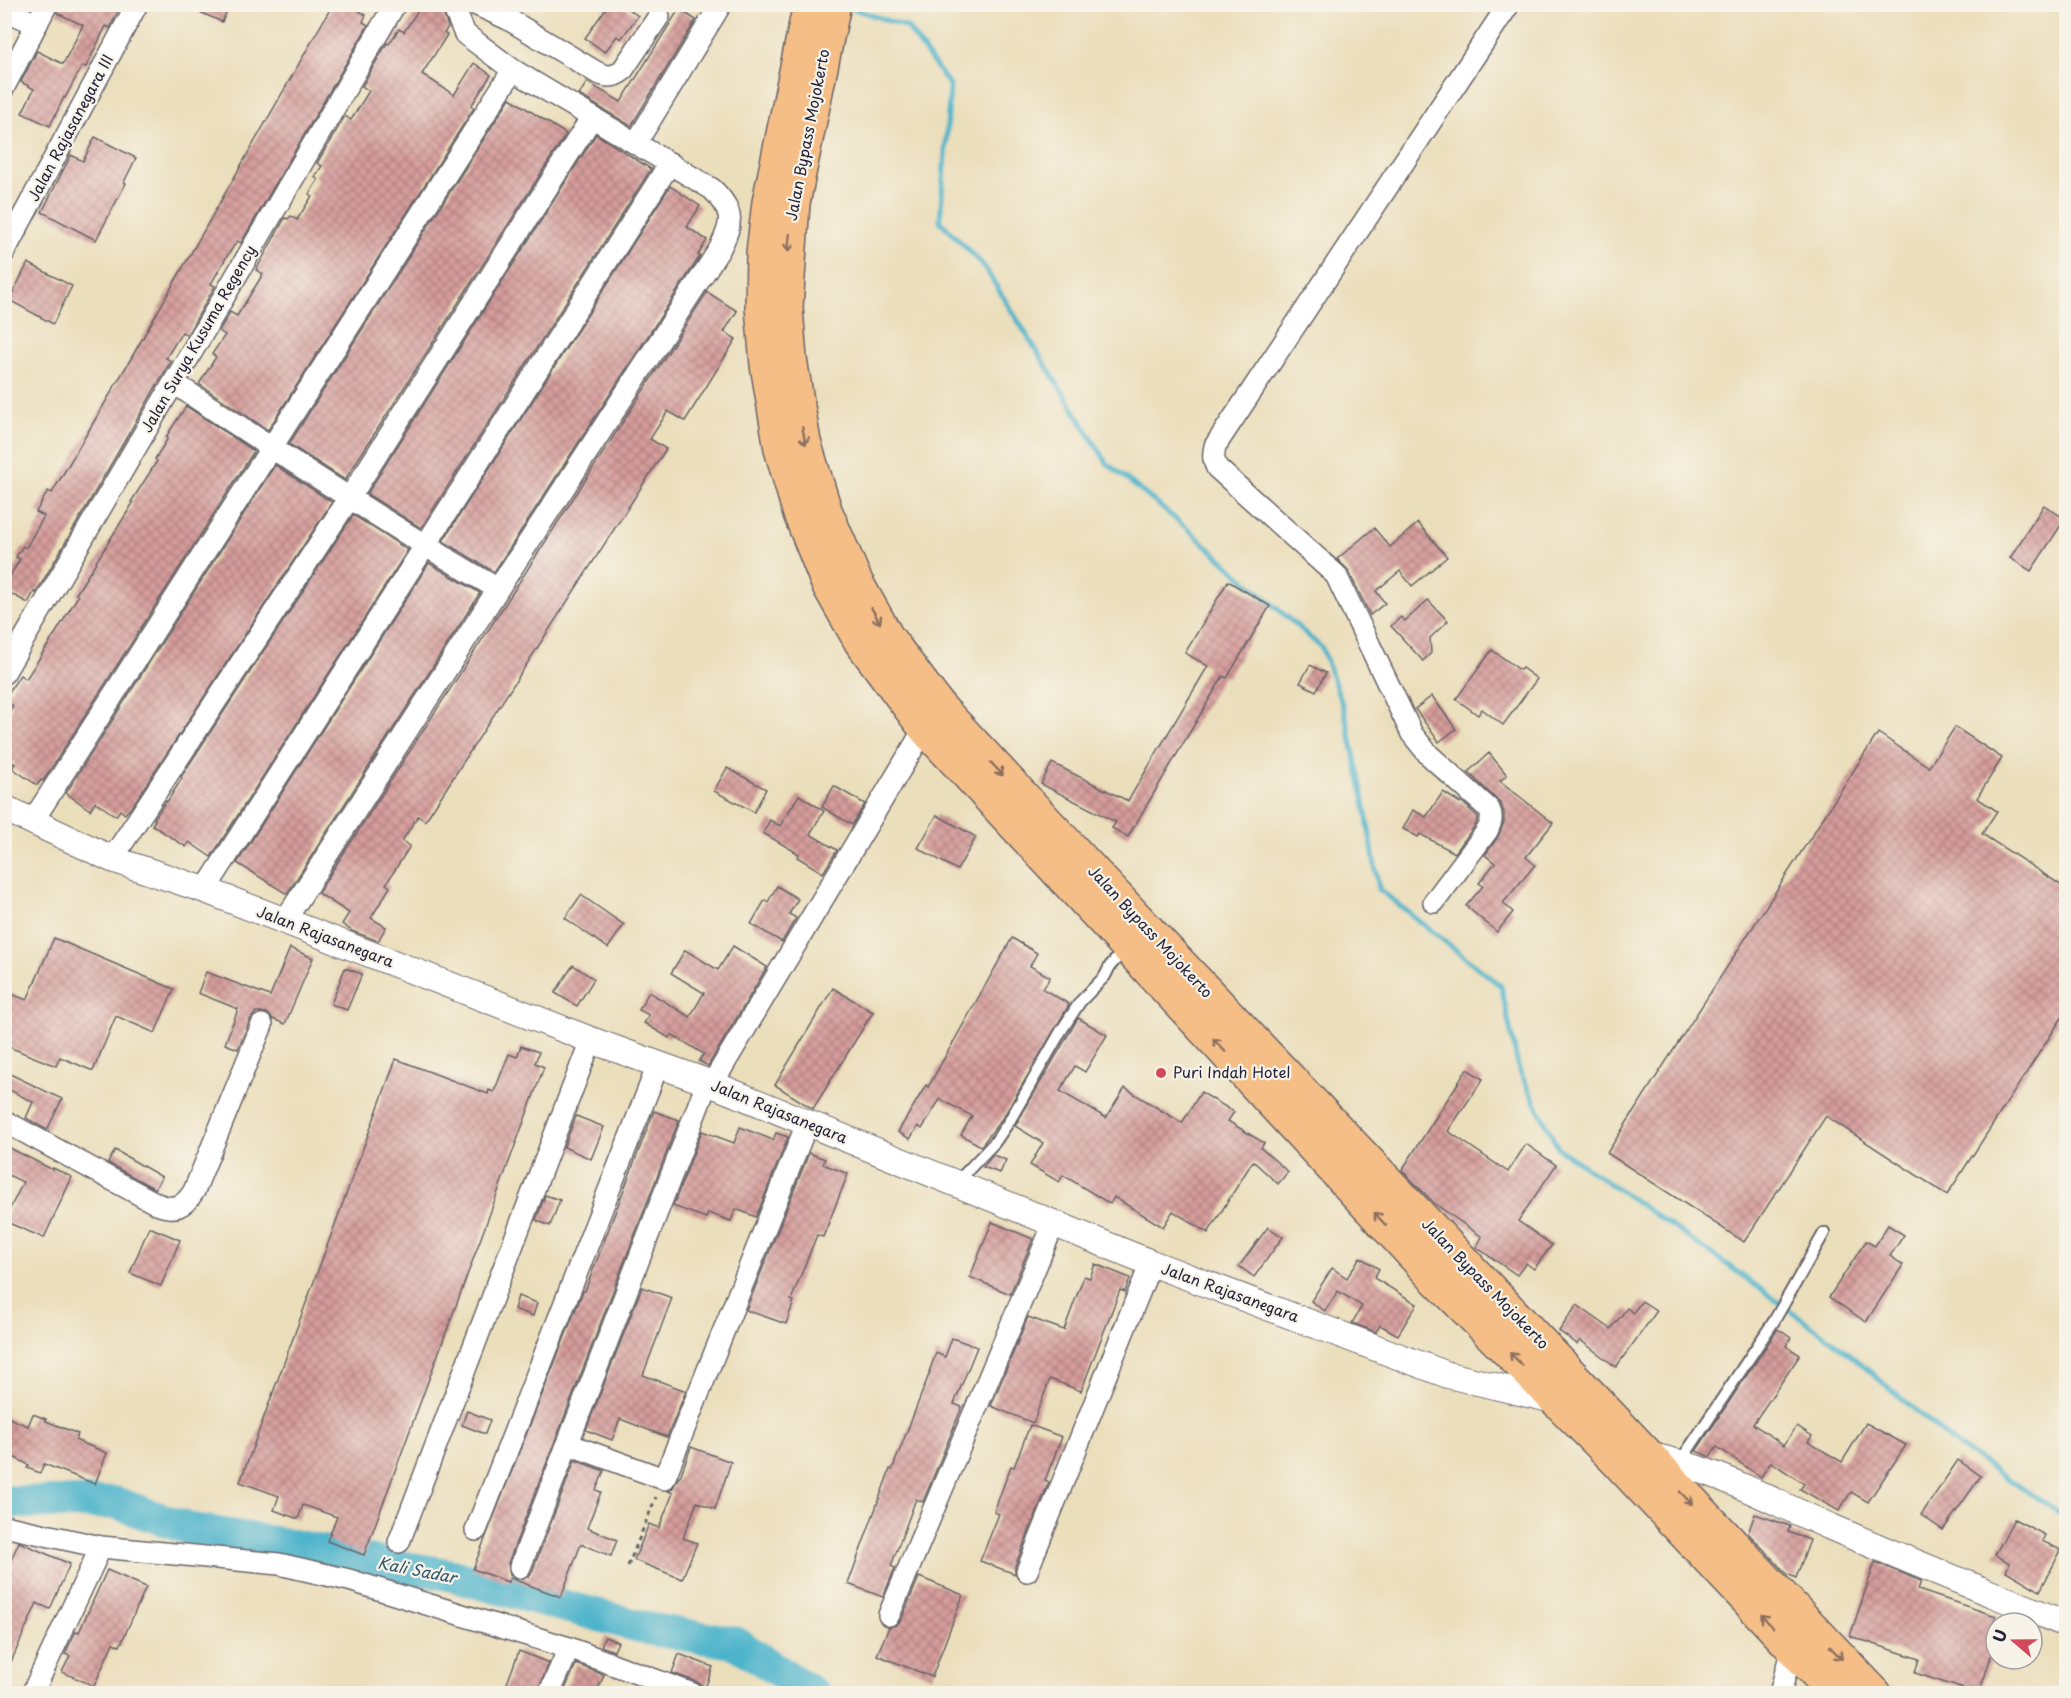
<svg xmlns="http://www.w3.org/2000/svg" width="2071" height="1698" font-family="'Playpen Sans',sans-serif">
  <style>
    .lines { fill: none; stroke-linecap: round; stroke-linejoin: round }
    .stream { stroke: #4cb3cb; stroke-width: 5 }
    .river { stroke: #4cb3cb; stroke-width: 33 }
    .building { fill: url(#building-cross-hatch) }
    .service-casing { stroke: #686468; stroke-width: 14 }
    .minor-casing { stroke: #686468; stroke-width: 24 }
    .tertiary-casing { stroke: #686468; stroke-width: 28 }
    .trunk-casing { stroke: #686468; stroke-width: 36 }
    .path { stroke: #686468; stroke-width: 3; stroke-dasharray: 4.5 4.5; stroke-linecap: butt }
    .service { stroke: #fff; stroke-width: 10 }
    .minor { stroke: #fff; stroke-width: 21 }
    .tertiary { stroke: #fff; stroke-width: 26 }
    .trunk { stroke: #f6be87; stroke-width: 33 }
    .oneway { stroke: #8c7061 }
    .poi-dot { fill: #d1495b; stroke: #f7f3e8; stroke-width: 2 }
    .labels { text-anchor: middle; stroke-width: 4.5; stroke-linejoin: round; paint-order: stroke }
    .street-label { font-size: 15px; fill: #22223b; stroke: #f7f3e8 }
    .poi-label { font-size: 15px; fill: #22223b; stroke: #f7f3e8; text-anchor: start }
    .water-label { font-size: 16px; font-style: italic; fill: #31556d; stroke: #f7f3e8 }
  </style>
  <defs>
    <pattern id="building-cross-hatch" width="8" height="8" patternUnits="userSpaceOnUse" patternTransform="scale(1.5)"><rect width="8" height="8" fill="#d69d9b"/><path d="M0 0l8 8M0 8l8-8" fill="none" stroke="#ad8080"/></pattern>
  </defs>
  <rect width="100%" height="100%" fill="#f7f3e8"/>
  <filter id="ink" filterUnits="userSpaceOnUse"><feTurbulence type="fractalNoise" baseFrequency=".0167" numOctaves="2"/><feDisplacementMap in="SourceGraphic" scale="12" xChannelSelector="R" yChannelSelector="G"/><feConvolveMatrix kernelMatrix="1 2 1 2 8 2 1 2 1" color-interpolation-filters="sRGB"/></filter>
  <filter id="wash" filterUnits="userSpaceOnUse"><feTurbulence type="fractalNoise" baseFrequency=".008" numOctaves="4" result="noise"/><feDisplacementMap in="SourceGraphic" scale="24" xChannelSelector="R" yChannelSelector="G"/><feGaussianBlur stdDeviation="1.35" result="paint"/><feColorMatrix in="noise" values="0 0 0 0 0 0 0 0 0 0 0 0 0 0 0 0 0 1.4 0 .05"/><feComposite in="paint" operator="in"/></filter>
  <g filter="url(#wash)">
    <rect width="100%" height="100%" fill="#ebdebb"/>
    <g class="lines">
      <polyline class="stream" points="845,6 907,27 950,86 940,221 983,265 1107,463 1184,526 1322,648 1344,709 1363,795 1379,889 1501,986 1519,1070 1558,1148 1725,1263 1842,1348 1958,1446 2066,1517"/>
      <polyline class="river" points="4,1502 116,1503 189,1529 290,1545 390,1565 446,1574 649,1629 736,1643 814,1694"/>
    </g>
    <g id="blocks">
      <g class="building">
        <polygon points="60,4 121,4 110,28 106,26 86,67 82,66 65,98 64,97 50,126 22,113 34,89 21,82 37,51 63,64 83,25 57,13"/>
        <polygon points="182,4 230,4 222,22"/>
        <polygon points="333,4 348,4 366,15 363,22 368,25 366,29 241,243 237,241 226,258 211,284 215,286 187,335 182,332 166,358 171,361 36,593 34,592 28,603 4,590 4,586 20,559 16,557 23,546 26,548 44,516 36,512 48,491 52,493 129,362"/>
        <polygon points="422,4 440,4 448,27 444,33 447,35 422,74 454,95 474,63 491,75 471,106 474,108 268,430 199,384 216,357 212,354 225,335 219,331 230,312 237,316 263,274 256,270 285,218 288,219 291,216 297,220 312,196 309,194 318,180 315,177 322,166 317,163 345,116 351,120 369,91 362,86 387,43 389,44 399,29 404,32"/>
        <polygon points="609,4 621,4 638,16 621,39 617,36 605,52 585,38"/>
        <polygon points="679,9 696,20 631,126 579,95 587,82 621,102"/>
        <polygon points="510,98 566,134 345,480 289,444"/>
        <polygon points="596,134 651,169 421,528 367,494"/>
        <polygon points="95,137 136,158 124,182 126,183 96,240 42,212 71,155 83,161"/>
        <polygon points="670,186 700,206 687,227 707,240 698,255 700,256 494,572 443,541"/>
        <polygon points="28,263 72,286 53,324 9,300"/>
        <polygon points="707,292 737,311 724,332 736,339 685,421 668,411 650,439 666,449 429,815 425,821 418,816 402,841 410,846 386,884 390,887 371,918 386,927 378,941 352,931 342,924 349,913 318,893"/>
        <polygon points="186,406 254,451 43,781 41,780 37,785 12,768 15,764 4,757 4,720 13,706 4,699 20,675 26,679 57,631 78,596 76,594 133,503 131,502 157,461 155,459 168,438 166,437"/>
        <polygon points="275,465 332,502 133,805 125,814 120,810 116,816 95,802 90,810 66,793"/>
        <polygon points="2044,505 2065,519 2031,571 2010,558"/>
        <polygon points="353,515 408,550 211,857 189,842 186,847 152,825 155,820 154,819 166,801 167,802 182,778 181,777"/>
        <polygon points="1418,523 1447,557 1412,586 1400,571 1376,591 1385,603 1370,615 1348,570 1337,559 1374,528 1390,547"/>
        <polygon points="429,563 480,593 287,894 237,863"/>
        <polygon points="1228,581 1270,606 1227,678 1223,676 1128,837 1112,828 1116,822 1041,784 1052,763 1128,801 1208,666 1185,653"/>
        <polygon points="1428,600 1448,621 1430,638 1431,653 1423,661 1391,626 1401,617 1405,621"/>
        <polygon points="1492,650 1520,670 1522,668 1537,679 1503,725 1482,709 1478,715 1456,699"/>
        <polygon points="1310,665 1326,673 1316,691 1300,683"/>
        <polygon points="1432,696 1456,729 1439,742 1415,709"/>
        <polygon points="1955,727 2002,758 1977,798 1997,811 1982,834 2067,889 2067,1010 1947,1195 1826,1116 1744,1242 1607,1153 1878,733 1929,767"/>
        <polygon points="1489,753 1507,775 1500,781 1553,823 1526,857 1535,865 1503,903 1513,912 1497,932 1466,906 1483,886 1479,883 1495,863 1485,855 1498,837 1504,822 1504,813 1501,804 1468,772"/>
        <polygon points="727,768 766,789 754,812 714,791"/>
        <polygon points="834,786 865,804 852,825 822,807"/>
        <polygon points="1443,792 1460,803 1461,801 1478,817 1476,824 1455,853 1420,834 1418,837 1403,829 1413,810 1426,817"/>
        <polygon points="799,795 824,811 810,834 837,850 823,873 797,857 799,854 763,833 770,820 780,826"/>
        <polygon points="937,815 976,837 957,870 918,848"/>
        <polygon points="777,886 798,899 789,914 796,918 782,942 751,924 765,900 768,902"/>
        <polygon points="581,895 624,925 608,948 565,918"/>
        <polygon points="54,938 174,989 155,1033 116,1016 93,1071 60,1057 56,1066 4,1045 4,991 27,1000"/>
        <polygon points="1012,938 1037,953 1030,966 1050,977 1043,989 1069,1004 1066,1010 1004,1116 981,1146 961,1135 972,1116 940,1099 922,1129 918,1126 910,1139 898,1132 926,1085 928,1087"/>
        <polygon points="733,946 767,967 708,1066 699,1061 704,1054 671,1034 669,1038 644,1023 649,1015 639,1010 649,992 690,1017 704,993 671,973 685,950 718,970"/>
        <polygon points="290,948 313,958 285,1024 273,1019 267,1013 256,1012 250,1020 238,1049 225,1044 238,1009 198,993 206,972 270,996"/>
        <polygon points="573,965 594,979 577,1006 555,993"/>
        <polygon points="345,968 362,974 347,1010 331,1004"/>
        <polygon points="833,988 873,1012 813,1109 775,1085"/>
        <polygon points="1078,1018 1107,1035 1085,1072 1075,1066 1060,1091 1106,1118 1125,1088 1182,1123 1201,1092 1234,1112 1228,1121 1264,1143 1261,1148 1288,1172 1278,1184 1253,1161 1208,1233 1173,1211 1163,1227 1114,1197 1110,1204 1063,1175 1059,1182 1030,1165 1043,1143 1015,1126"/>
        <polygon points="521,1046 539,1052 535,1063 544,1067 364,1555 327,1541 337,1517 303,1505 298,1519 274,1510 279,1496 240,1482 396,1059 488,1094 489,1090 494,1092 509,1054 517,1057"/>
        <polygon points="1467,1069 1483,1079 1448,1131 1508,1172 1526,1144 1556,1165 1518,1221 1552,1245 1534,1269 1526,1263 1517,1275 1476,1247 1482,1237 1435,1204 1402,1170"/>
        <polygon points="4,1071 62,1099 47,1130 26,1118 33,1102 4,1087"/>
        <polygon points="654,1111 679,1120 508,1563 510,1575 516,1579 528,1577 532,1572 575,1460 604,1471 596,1490 601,1492 587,1528 617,1540 611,1556 581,1544 561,1597 510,1578 508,1582 473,1569 583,1291 585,1291"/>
        <polygon points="576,1116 604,1127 591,1159 564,1147"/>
        <polygon points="740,1127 773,1140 776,1133 788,1137 756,1217 736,1209 731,1221 708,1213 706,1218 673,1206 702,1131 734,1143"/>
        <polygon points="4,1145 53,1170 53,1168 72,1177 44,1238 4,1221 23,1182 4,1173"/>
        <polygon points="115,1150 162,1177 155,1189 108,1163"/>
        <polygon points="809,1153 825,1159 823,1164 848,1174 823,1237 817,1235 791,1300 794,1301 786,1324 746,1310"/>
        <polygon points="993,1155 1006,1160 1000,1173 983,1167"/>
        <polygon points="545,1195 560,1200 550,1226 536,1220"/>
        <polygon points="992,1222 1033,1239 1010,1294 970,1277"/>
        <polygon points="1888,1225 1904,1235 1890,1256 1903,1265 1866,1322 1829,1297 1866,1241 1875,1246"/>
        <polygon points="149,1227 180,1240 161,1286 130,1273"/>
        <polygon points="1268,1227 1283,1237 1254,1277 1239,1266"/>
        <polygon points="1360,1257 1379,1269 1374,1278 1417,1304 1398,1335 1380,1325 1376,1332 1352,1323 1362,1306 1338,1291 1325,1311 1311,1301 1332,1268 1347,1278"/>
        <polygon points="1095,1264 1130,1278 1125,1292 1120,1290 1081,1391 1050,1379 1033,1423 991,1406 1028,1317 1064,1330 1084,1276 1090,1278"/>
        <polygon points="642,1287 672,1298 643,1375 686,1391 667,1437 620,1419 612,1440 586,1430"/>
        <polygon points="518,1296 537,1303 533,1316 514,1309"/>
        <polygon points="1642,1301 1657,1311 1616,1367 1580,1340 1577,1344 1559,1331 1577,1305 1611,1329 1627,1308 1633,1313"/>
        <polygon points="1778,1329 1791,1338 1786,1346 1800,1355 1753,1424 1784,1445 1797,1426 1812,1436 1808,1442 1842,1462 1866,1423 1906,1445 1868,1502 1851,1492 1839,1511 1800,1489 1804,1484 1771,1462 1761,1477 1717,1447 1710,1457 1696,1451"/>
        <polygon points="952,1338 977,1347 954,1404 962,1407 923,1502 916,1499 891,1566 895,1568 883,1597 848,1584 890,1469 892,1470 930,1372 929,1372 936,1353 945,1357"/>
        <polygon points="467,1411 490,1420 485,1434 462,1425"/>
        <polygon points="33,1414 46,1419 46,1421 78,1434 75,1440 107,1453 95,1484 44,1464 40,1473 27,1468 29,1465 4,1452 4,1416 28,1426"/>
        <polygon points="1030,1425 1062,1437 1045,1480 1049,1482 1015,1566 1015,1574 980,1561 999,1514 994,1512 1003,1487 1011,1466 1014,1467"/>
        <polygon points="691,1447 731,1462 715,1509 697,1502 683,1538 697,1543 682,1579 634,1560 649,1524 659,1528 673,1493 668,1491 672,1489 679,1477 680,1477"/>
        <polygon points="1958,1460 1981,1476 1943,1530 1921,1515"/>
        <polygon points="1755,1514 1790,1526 1788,1532 1810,1540 1796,1578 1787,1574 1748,1533"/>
        <polygon points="2014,1519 2045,1535 2042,1541 2061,1550 2040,1591 2006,1571 2010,1563 1995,1555"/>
        <polygon points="19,1542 70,1564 50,1609 37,1603 4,1678 4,1559 10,1562"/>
        <polygon points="1875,1562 1921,1581 1918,1590 1996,1616 1996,1641 1979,1694 1915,1673 1919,1659 1850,1636"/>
        <polygon points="107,1570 146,1587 120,1646 113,1643 94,1686 62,1672 70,1656 65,1654 76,1631 79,1632"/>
        <polygon points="919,1577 963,1595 932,1677 877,1655 889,1627 896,1625 901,1620"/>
        <polygon points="605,1637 618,1642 614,1651 601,1646"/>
        <polygon points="519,1651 549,1663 537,1694 503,1694"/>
        <polygon points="679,1654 713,1667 705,1688 697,1682 672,1673"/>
        <polygon points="576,1664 604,1675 596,1694 563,1694"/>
      </g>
    </g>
  </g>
  <g filter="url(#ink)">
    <use href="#blocks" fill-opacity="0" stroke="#686468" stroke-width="1.5"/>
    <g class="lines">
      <g class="service-casing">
        <g id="service">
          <polyline points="955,1184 995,1142 1010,1120 1061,1031 1080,1002 1105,976 1110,966 1126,948"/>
          <polyline points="1680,1462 1774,1321 1824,1233"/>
        </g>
      </g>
      <g class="minor-casing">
        <g id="minor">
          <path d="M475,4L508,19L596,72C606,77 613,78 622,71L659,16"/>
          <polyline points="4,10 37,24"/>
          <polyline points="4,87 47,4"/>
          <polyline points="636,143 721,4"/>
          <polyline points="4,252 137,4"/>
          <path d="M174,383C280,454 387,524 498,589"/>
          <polyline points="4,673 395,4"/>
          <polyline points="32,822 513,70"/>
          <polyline points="112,859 350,497 592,117"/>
          <polyline points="205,890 670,163"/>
          <path d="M1434,902L1487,831C1491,823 1493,817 1489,809L1429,755L1412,734L1336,575L1217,468C1213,460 1213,455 1215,446L1509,4"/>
          <path d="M284,922L498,589L719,250C733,223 735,211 712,189L513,70L465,34L452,4"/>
          <polyline points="712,1084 925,728"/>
          <path d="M4,1121L157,1204C175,1211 184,1207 194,1191L262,1025"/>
          <polyline points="568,1444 664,1479 807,1124"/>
          <polyline points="4,1526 101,1547 279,1564 349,1580 569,1648 693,1694"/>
          <polyline points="476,1530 658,1065"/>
          <polyline points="399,1542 591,1040"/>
          <polyline points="520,1567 707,1083"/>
          <polyline points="1027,1571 1151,1263"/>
          <polyline points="889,1615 1054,1223"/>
          <polyline points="32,1694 101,1547"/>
          <polyline points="549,1694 569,1648"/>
          <polyline points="1780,1694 1792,1648"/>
        </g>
      </g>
      <g class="tertiary-casing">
        <g id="tertiary">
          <polyline points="4,808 112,859 205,890 591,1040 712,1084 1151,1263 1448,1375 1558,1401"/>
          <path d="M1645,1455C1711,1466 1770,1501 1831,1527C1909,1561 1988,1592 2066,1624"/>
        </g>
      </g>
      <g class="trunk-casing">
        <g id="trunk">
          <polyline points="810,4 769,202 763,253 762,307 767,365 781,449 799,511 828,584 861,642 925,728 1430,1273 1612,1456 1836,1694"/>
          <polyline points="834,4 793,203 786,308 790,359 804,442 825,510 855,580 887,637 940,708 1143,925 1875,1694"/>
        </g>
      </g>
      <polyline class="path" points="628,1566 656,1497"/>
      <use href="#service" class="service"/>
      <use href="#minor" class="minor"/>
      <use href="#tertiary" class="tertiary"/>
      <use href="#trunk" class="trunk"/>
    </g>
    <defs><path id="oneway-shaft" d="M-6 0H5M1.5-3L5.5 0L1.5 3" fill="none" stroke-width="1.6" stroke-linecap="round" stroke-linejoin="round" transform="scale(1.5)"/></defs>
    <g class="oneway">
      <use href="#oneway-shaft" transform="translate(789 243) rotate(95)"/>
      <use href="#oneway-shaft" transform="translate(804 436) rotate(79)"/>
      <use href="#oneway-shaft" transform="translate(876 616) rotate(61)"/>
      <use href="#oneway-shaft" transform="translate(997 769) rotate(47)"/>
      <use href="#oneway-shaft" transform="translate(1219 1045) rotate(-133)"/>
      <use href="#oneway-shaft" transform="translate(1380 1219) rotate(-133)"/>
      <use href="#oneway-shaft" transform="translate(1516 1359) rotate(-135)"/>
      <use href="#oneway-shaft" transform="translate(1686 1498) rotate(46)"/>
      <use href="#oneway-shaft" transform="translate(1767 1621) rotate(-133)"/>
      <use href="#oneway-shaft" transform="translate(1836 1653) rotate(46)"/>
    </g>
  </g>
  <circle class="poi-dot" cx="1161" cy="1073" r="6"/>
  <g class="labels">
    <g class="street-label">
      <text transform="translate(71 128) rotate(-62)" y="5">Jalan Rajasanegara III</text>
      <text transform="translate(808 135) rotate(-79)" y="5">Jalan Bypass Mojokerto</text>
      <text transform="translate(199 339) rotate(-60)" y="5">Jalan Surya Kusuma Regency</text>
      <text transform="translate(1150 932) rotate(47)" y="5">Jalan Bypass Mojokerto</text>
      <text transform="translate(325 937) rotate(21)" y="5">Jalan Rajasanegara</text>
      <text transform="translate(779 1112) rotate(22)" y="5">Jalan Rajasanegara</text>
      <text transform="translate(1485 1284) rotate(46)" y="5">Jalan Bypass Mojokerto</text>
      <text transform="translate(1230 1293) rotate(20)" y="5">Jalan Rajasanegara</text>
    </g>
    <g class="poi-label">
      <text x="1173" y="1078">Puri Indah Hotel</text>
    </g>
    <g class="water-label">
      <text transform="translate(417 1570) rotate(11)" y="6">Kali Sadar</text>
    </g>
  </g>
  <rect width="2071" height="1698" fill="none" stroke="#f7f3e8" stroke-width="24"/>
  <g transform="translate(2014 1641) rotate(290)"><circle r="28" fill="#f7f3e8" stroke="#a29fa3" stroke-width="1.5"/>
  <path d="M0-4.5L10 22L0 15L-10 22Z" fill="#d1495b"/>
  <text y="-9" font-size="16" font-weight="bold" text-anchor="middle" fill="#22223b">U</text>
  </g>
</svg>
